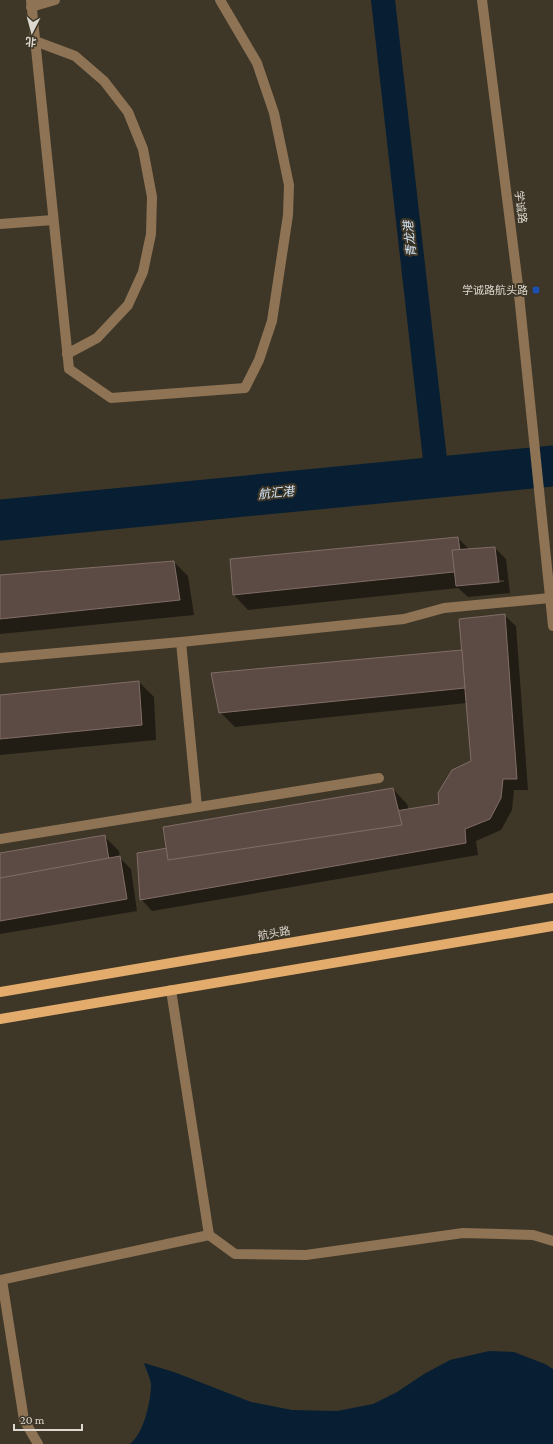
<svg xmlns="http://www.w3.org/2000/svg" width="553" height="1444" font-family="'Crimson Pro','Noto Sans SC',serif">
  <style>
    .water { fill: #081f33 }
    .shadow { fill: #0007; fill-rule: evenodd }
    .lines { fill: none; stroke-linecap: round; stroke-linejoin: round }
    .canal { stroke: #081f33; stroke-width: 24 }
    .river { stroke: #081f33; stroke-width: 41 }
    .building { fill: #5c4b44; stroke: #806d66 }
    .minor { stroke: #8e7355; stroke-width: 10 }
    .major { stroke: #e3ac6c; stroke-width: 10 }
    .transit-dot { fill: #1a4fb4; stroke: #3e3728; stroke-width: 1.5 }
    .labels { text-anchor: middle; stroke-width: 4; stroke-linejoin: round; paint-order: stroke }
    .street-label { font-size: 11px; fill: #ddd8cf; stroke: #3e3728 }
    .poi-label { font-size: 11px; fill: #ddd8cf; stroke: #3e3728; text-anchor: end }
    .water-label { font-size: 12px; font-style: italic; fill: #d4e5f7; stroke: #3e3728 }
  </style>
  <rect width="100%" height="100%" fill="#3e3728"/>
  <path class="water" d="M489,1351L514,1352L545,1364L553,1369V1444H130C144,1433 151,1401 151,1384C150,1377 146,1370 144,1363L174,1372L251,1402L292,1410L337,1411L373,1404L397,1392L424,1374L450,1360Z"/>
  <g class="shadow">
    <path d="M458,538L469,549L495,548L506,559L510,593L468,597L458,588L248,610L234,595L231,560ZM504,580V582L476,585V583Z"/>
    <polygon points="174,562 188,576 194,615 0,634 0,576"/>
    <polygon points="504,615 516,626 528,790 514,790 512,810 501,830 476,841 478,855 152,911 141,899 168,849 393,789 407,804 409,810 440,805 472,762 467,703 235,727 220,712 463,651"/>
    <polygon points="139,682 154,697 156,740 0,755 0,696"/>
    <polygon points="104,836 119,851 120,858 131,869 137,911 0,934 0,854"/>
  </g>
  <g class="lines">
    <polyline class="canal" points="383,0 437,477"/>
    <polyline class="river" points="0,520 553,466"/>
  </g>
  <g class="building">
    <polygon points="458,537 463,571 233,595 230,559"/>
    <polygon points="495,547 499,582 456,586 452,550"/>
    <polygon points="174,561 180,600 0,619 0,575"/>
    <polygon points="505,614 517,779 503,779 501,798 490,819 465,829 466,843 140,900 137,853 439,804 438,793 452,770 471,761 459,619"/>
    <polygon points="462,650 465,688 219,713 211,673"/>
    <polygon points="139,681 142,725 0,739 0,695"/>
    <polygon points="393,788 402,825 168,860 163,827"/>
    <polygon points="105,835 111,872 0,890 0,853"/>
    <polygon points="120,856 127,899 0,921 0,878"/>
  </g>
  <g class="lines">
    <g class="minor">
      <polyline points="31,0 69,369 111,398 245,388 259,360 272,321 288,215 289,185 274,113 257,63 220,0"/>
      <polyline points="482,0 518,285 553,626"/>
      <polyline points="31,7 55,0"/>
      <polyline points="35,41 75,56 104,81 128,112 143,149 152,197 151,234 143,272 128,305 97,338 67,354"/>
      <polyline points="0,224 53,220"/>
      <polyline points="181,642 197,807"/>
      <polyline points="0,658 181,642 404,619 444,608 550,598"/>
      <polyline points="0,839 379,778"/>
      <polyline points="171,990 209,1235 235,1254 306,1255 463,1233 533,1235 553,1241"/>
      <polyline points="0,1280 209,1235"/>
      <polyline points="2,1280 24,1420 38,1444"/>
    </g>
    <g class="major">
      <polyline points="0,992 553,898"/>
      <polyline points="0,1019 553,926"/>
    </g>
  </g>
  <rect class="transit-dot" x="532" y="286" width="8" height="8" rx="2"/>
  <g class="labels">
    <g class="street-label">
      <text transform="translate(521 207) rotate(83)" y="4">学诚路</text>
      <text transform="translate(274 933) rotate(-10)" y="4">航头路</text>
    </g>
    <g class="poi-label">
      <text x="528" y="294">学诚路航头路</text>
    </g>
    <g class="water-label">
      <text transform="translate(410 239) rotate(-96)" y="4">青龙港</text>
      <text transform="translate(276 493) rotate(-6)" y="4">航汇港</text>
    </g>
  </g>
  <g transform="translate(32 32) rotate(186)" stroke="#3e3728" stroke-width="3" paint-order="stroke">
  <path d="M0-3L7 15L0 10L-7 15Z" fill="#ddd8cf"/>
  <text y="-6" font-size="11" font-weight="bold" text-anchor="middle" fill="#ddd8cf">北</text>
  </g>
  <path d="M14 1424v6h68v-6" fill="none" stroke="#ddd8cf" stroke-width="2"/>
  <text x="20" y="1424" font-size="12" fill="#ddd8cf" stroke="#3e3728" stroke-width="3" paint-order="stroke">20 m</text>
</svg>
